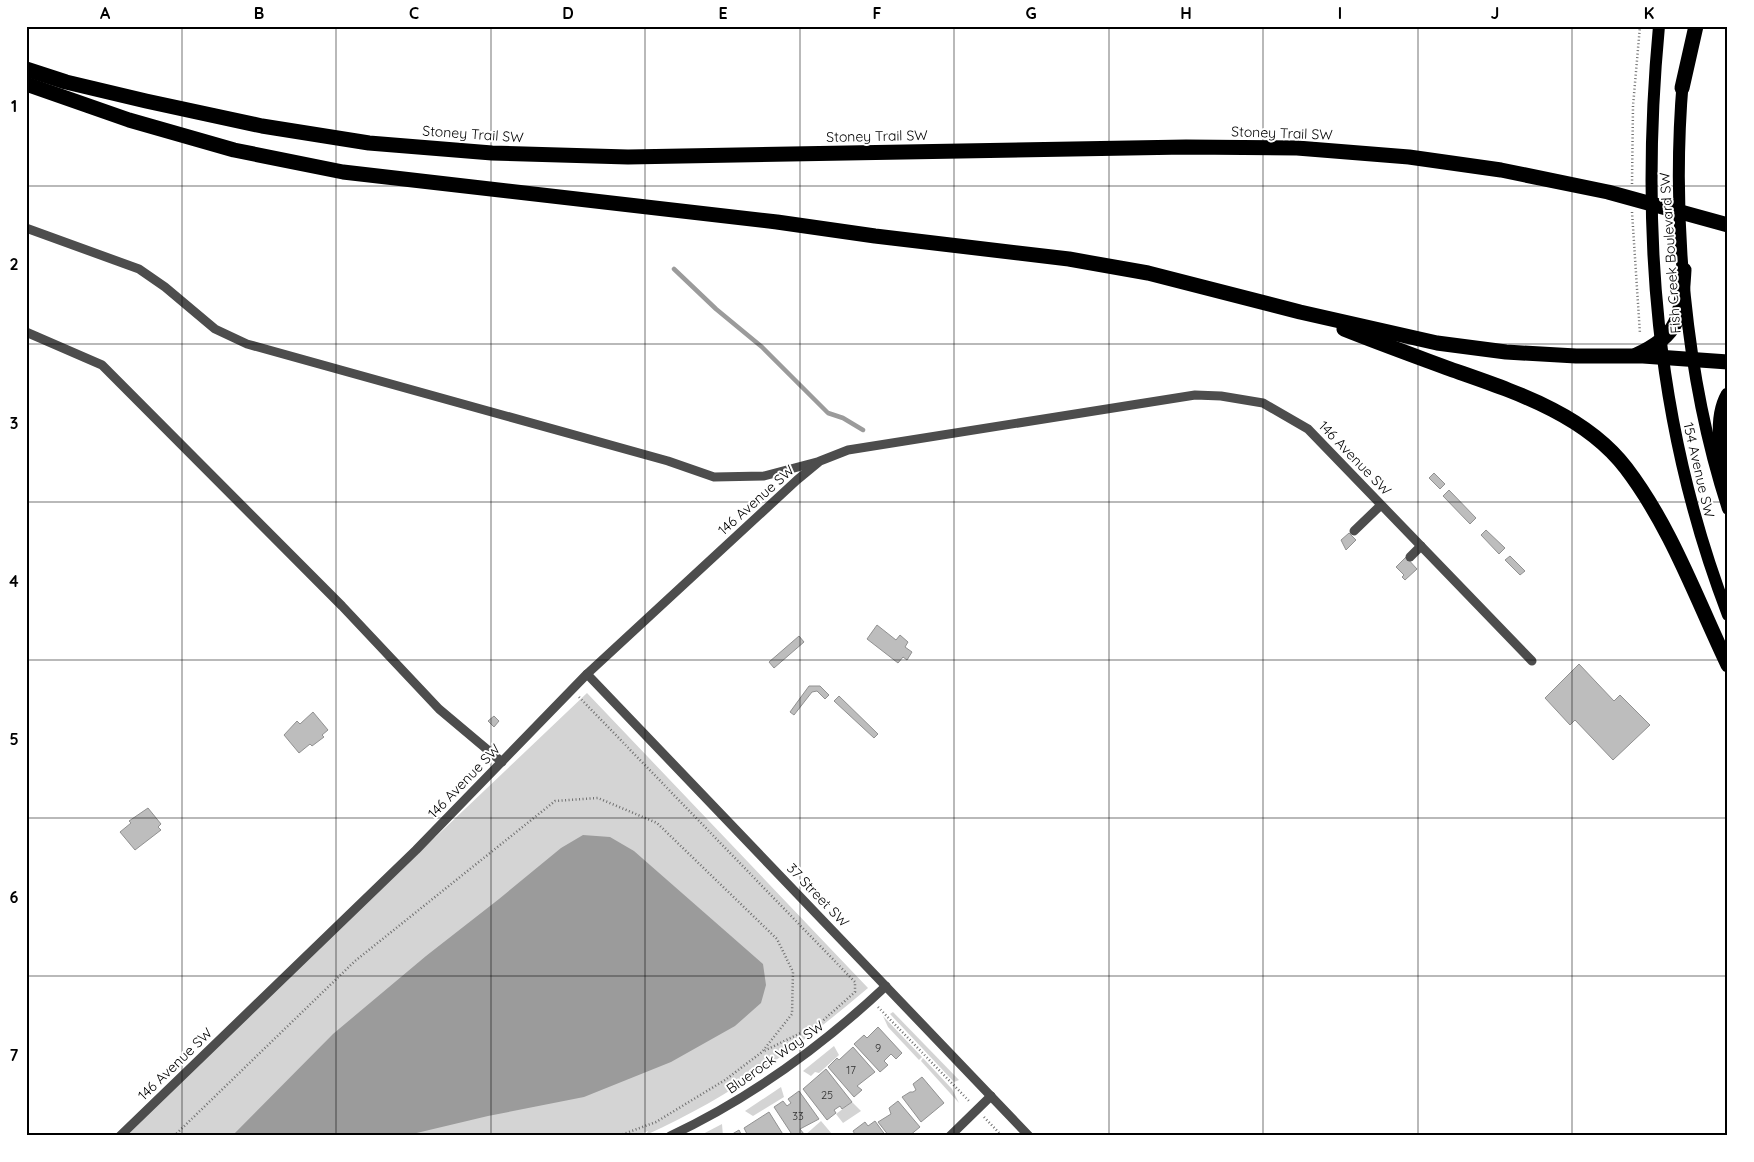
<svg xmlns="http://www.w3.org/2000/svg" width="1754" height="1162" font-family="Quicksand,sans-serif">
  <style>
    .green { fill: #d4d4d4 }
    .water { fill: #9b9b9b }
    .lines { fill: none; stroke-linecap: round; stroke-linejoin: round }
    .stream { stroke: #9b9b9b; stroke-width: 4.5 }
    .building { fill: #bdbdbd; stroke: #919191 }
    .path { stroke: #6f6f6f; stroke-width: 2.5; stroke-dasharray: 1 2.5; stroke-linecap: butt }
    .minor { stroke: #4d4d4d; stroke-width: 9 }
    .major { stroke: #000; stroke-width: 12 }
    .highway { stroke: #000; stroke-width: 15 }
    .grid { fill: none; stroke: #000; stroke-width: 1; stroke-opacity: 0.55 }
    .labels { text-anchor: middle; stroke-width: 4; stroke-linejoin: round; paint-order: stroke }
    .number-label { font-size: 11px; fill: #2f2f2f }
    .street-label { font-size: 14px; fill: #000; stroke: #fff }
    .neatline { fill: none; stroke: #000; stroke-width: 2 }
    .grid-label { font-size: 16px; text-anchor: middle; font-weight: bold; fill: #000 }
  </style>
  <rect width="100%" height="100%" fill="#fff"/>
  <g class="green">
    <path d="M587,693L868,988C797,1048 732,1096 646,1135L648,1131L636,1136H121Z"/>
    <polygon points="893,1012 959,1080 954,1082 890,1014"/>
    <polygon points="883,1016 922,1057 919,1060 888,1027"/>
    <polygon points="834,1046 839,1055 819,1073 815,1072 811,1076 803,1071"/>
    <polygon points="923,1058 952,1089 959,1103 921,1061"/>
    <polygon points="781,1087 784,1097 753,1116 745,1111"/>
    <polygon points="852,1102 861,1111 843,1123 836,1114"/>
    <polygon points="821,1121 832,1134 828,1136 804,1136"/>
    <polygon points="722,1124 723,1136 699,1136"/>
  </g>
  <polygon class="water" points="583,835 610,837 634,851 763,964 766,985 761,1003 735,1026 671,1062 584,1097 488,1116 404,1136 232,1136 333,1034 426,956 499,899 561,848"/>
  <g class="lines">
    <polyline class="stream" points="674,269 716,309 762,347 828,413 843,418 863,430"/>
  </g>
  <g class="building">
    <polygon points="1434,473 1445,484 1440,489 1429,478"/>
    <polygon points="1449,490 1476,518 1470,524 1443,496"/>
    <polygon points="1486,530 1505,548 1499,554 1481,535"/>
    <polygon points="1349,533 1356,540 1346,550 1341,540"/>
    <polygon points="1510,556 1525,571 1520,575 1505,560"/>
    <polygon points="1406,557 1417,569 1405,580 1402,577 1404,575 1396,567"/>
    <polygon points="877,625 896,640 900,635 908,642 905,647 912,652 907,660 903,657 898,663 867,639"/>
    <polygon points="799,636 804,642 774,668 769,662"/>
    <polygon points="1579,664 1614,701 1620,695 1650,725 1613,760 1575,720 1570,725 1545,698"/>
    <polygon points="809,686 820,686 829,695 825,699 817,691 812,692 794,715 790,712"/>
    <polygon points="839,696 878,734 874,738 834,701"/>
    <polygon points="313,712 328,730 322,735 324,737 312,746 310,744 299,753 284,735 297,721 300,724"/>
    <polygon points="494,716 499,721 494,727 488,721"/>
    <polygon points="148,808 161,824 158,827 161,830 135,850 120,832 131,823 129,821"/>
    <polygon points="878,1027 902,1053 896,1059 891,1054 884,1061 888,1065 880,1072 854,1044 864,1035 867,1038"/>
    <polygon points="853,1047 875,1072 857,1086 862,1090 854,1097 828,1067 837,1058 839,1060"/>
    <polygon points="826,1069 852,1102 842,1109 840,1106 834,1110 836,1113 827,1120 803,1089"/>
    <polygon points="922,1077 944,1103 921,1122 902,1097 910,1092 913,1092 916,1090 913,1084"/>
    <polygon points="799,1091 819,1119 800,1129 804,1134 802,1136 793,1136 774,1107 783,1101 787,1106 791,1103 788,1099"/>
    <polygon points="898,1101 920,1127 909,1136 889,1136 878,1122 891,1114 889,1108"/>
    <polygon points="769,1112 784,1136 748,1136 744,1128"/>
    <polygon points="875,1121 886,1136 856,1136 853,1131 865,1122 868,1126"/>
    <polygon points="739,1130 742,1136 729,1136"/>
  </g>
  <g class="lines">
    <g class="path">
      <polyline points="1632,184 1633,106 1640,26"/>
      <polyline points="1632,212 1640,334"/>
      <polyline points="579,697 855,982 855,992 819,1024 764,1051"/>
      <polyline points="878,1007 970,1102"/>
      <polyline points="984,1117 1002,1136"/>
      <polyline points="174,1136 355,961 555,801 598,798 657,823 777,939 793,972 792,1014 762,1052 725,1080 656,1122 618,1136"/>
    </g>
    <g class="minor">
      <polyline points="26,228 139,269 165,287 215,329 247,344 668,461 714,477 764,476 817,462"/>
      <polyline points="26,332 102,365 342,606 439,709 502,762"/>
      <polyline points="1354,531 1381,505"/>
      <polyline points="1410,557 1421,546"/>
      <polyline points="587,674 1029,1136"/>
      <polyline points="120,1136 416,850 587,674 797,480 820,461 848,450 1195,395 1221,396 1263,403 1308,429 1532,661"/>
      <path d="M670,1136C751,1098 821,1047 886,986"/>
      <polyline points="950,1136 991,1096"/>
    </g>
    <g class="major">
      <path d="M1659,26C1640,228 1655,425 1728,615"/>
      <path d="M1683,79C1671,217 1685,377 1728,509"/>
    </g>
    <g class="highway">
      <polyline points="26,69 66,82 146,101 262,126 369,143 492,153 628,157 1186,147 1297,148 1409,157 1501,170 1608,192 1728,225"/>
      <polyline points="26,84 129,120 234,150 343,172 777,222 875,236 1069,259 1148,273 1300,312 1437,343 1506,352 1576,356 1643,356 1728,362"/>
      <polyline points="1682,88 1696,26"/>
      <path d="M1344,329C1379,343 1415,356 1450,369C1512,391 1584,413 1626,468C1671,527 1696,598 1728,665"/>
      <path d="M1636,355C1681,335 1681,315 1684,270"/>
      <path d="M1728,395C1714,420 1722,455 1728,482"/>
    </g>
  </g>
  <path class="grid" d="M182,26V1136M336,26V1136M491,26V1136M645,26V1136M800,26V1136M954,26V1136M1109,26V1136M1263,26V1136M1418,26V1136M1572,26V1136M26,186H1728M26,344H1728M26,502H1728M26,660H1728M26,818H1728M26,976H1728"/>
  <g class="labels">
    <g class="number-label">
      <text x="878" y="1052">9</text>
      <text x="851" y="1074">17</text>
      <text x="827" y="1099">25</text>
      <text x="798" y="1120">33</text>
    </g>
    <g class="street-label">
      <text transform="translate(1282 133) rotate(2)" y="5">Stoney Trail SW</text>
      <text transform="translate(473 134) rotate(4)" y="5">Stoney Trail SW</text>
      <text transform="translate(877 136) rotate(-1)" y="5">Stoney Trail SW</text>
      <text transform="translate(1670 253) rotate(-94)" y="5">Fish Creek Boulevard SW</text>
      <text transform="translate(1355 458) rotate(46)" y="5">146 Avenue SW</text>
      <text transform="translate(1699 470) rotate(77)" y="5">154 Avenue SW</text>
      <text transform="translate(756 500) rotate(-42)" y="5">146 Avenue SW</text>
      <text transform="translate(464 781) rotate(-46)" y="5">146 Avenue SW</text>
      <text transform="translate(818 895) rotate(46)" y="5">37 Street SW</text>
      <text transform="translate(775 1057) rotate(-35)" y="5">Bluerock Way SW</text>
      <text transform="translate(175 1064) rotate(-44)" y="5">146 Avenue SW</text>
    </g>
  </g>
  <rect width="1754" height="1162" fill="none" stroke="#ffffff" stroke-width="55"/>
  <rect x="28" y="28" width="1698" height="1106" class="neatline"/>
  <g class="grid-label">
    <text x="105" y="19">A</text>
    <text x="259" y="19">B</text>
    <text x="414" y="19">C</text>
    <text x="568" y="19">D</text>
    <text x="723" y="19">E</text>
    <text x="877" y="19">F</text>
    <text x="1031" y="19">G</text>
    <text x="1186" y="19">H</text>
    <text x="1340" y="19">I</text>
    <text x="1495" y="19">J</text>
    <text x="1649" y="19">K</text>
    <text x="14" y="112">1</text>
    <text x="14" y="270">2</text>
    <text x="14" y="429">3</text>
    <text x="14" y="587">4</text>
    <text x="14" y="745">5</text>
    <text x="14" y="903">6</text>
    <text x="14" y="1061">7</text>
  </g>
</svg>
